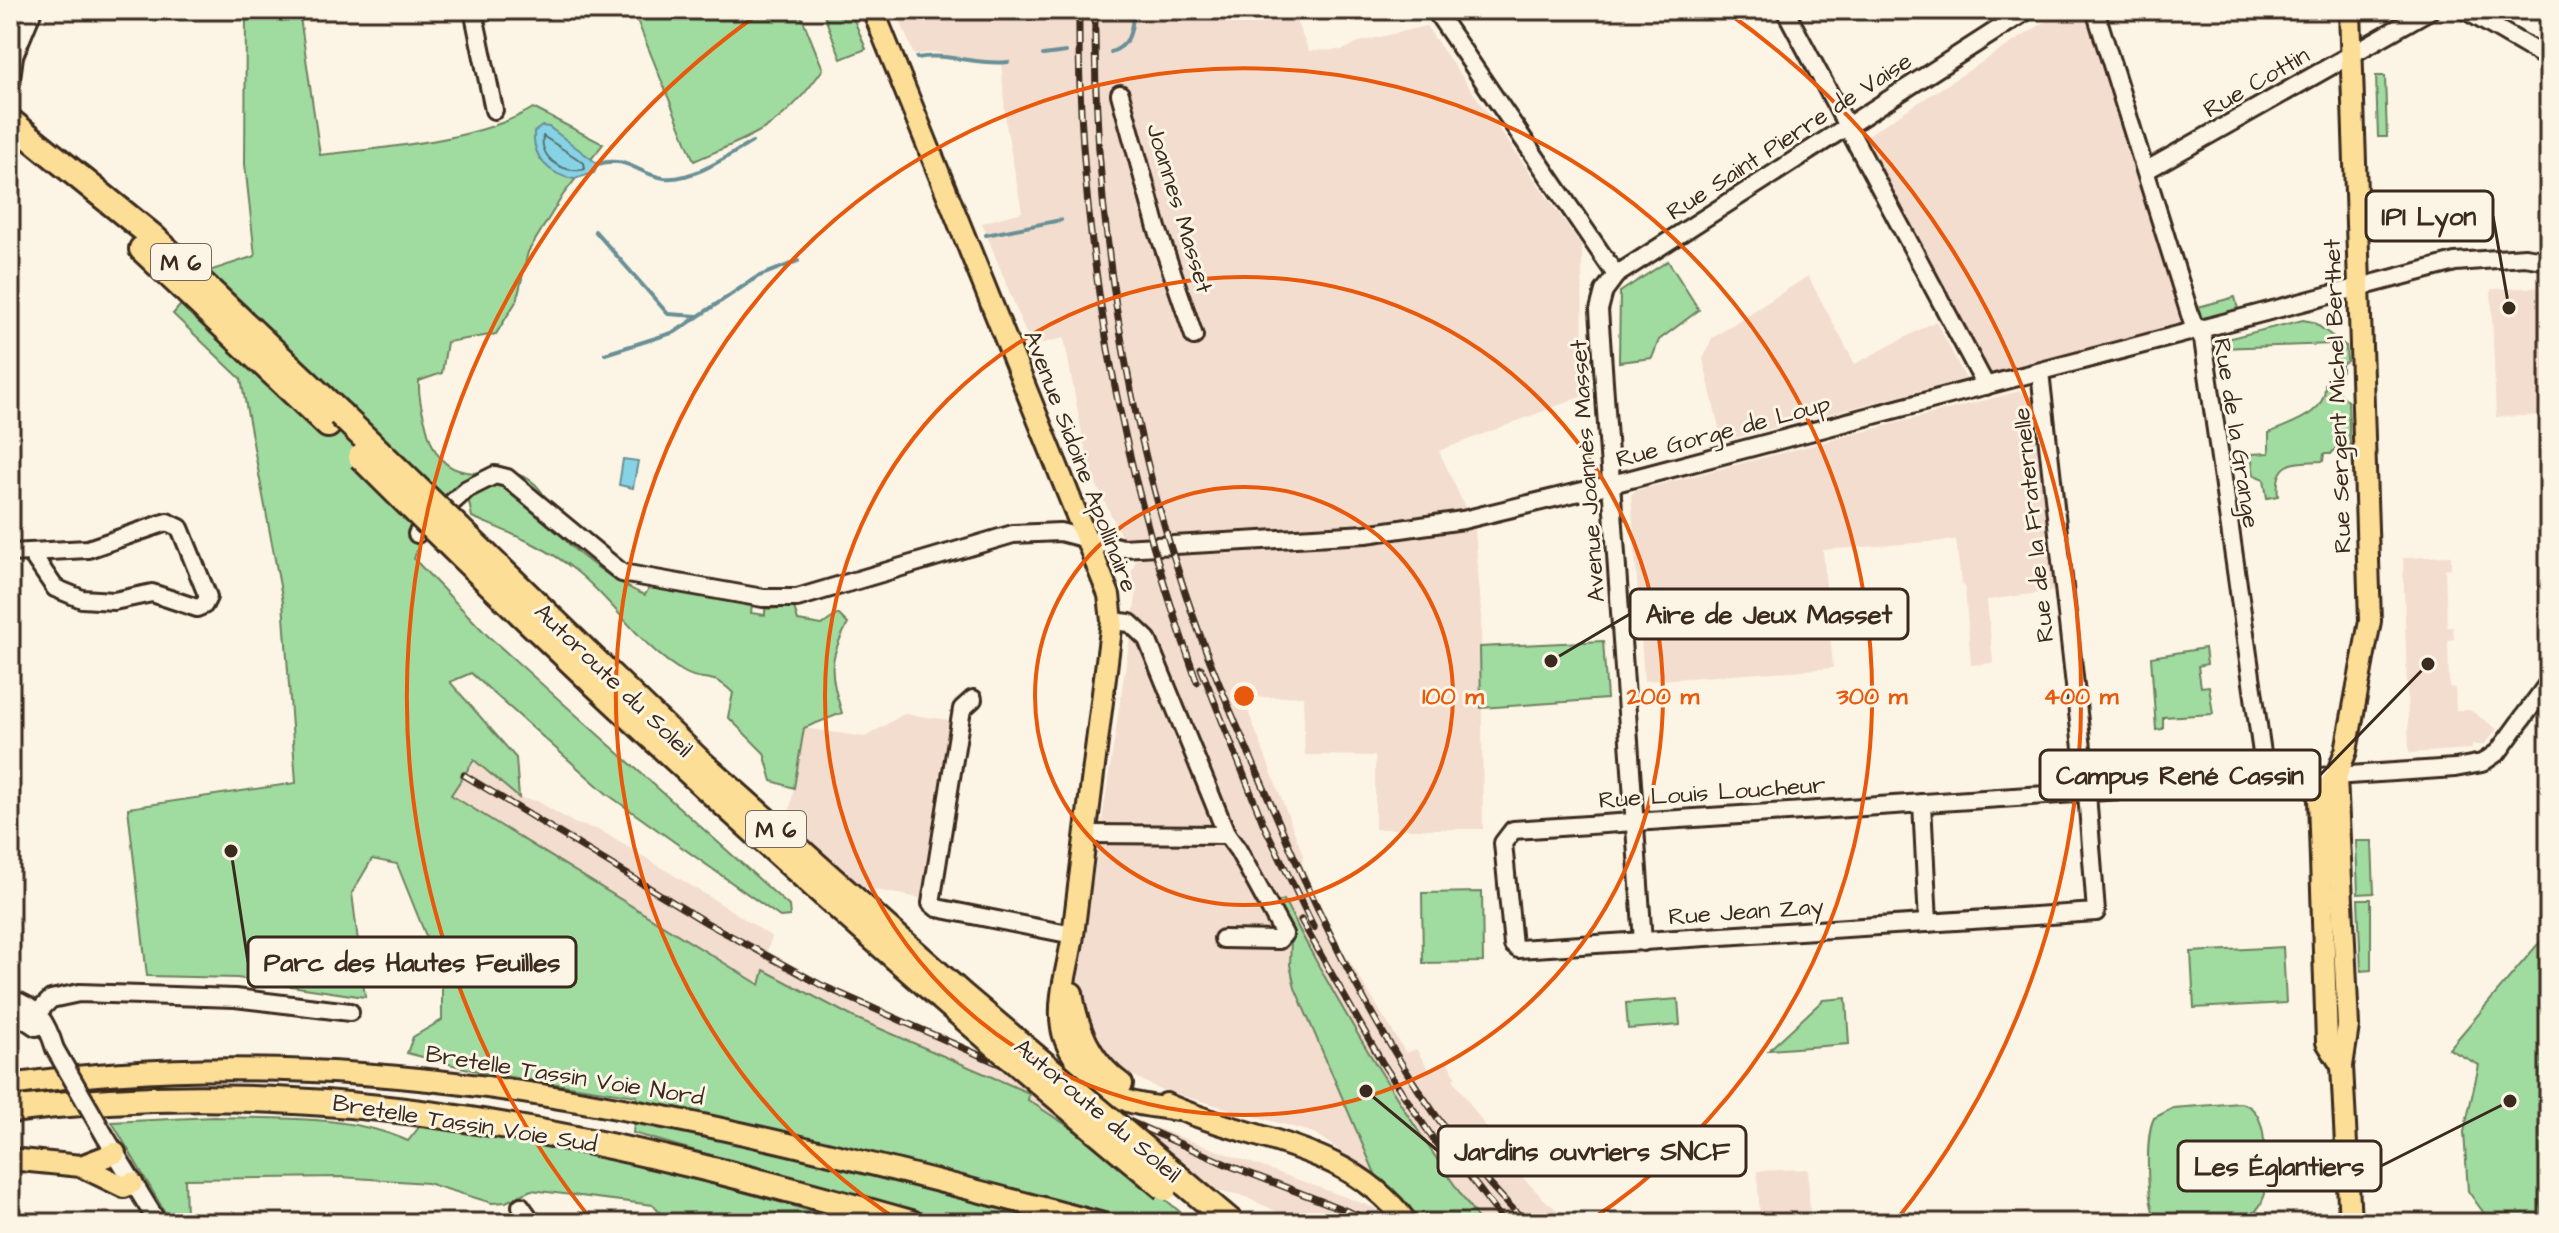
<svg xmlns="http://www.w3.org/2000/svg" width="2559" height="1233" font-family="'Architects Daughter',sans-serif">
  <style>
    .built { fill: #f3ddcf }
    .green { fill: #a0dba0; stroke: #6e825f; stroke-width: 2 }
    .water { fill: #87d3e6; stroke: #698f96; stroke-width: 2 }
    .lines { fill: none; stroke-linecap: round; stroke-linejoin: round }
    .shore { stroke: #596e6e; stroke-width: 2 }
    .stream { stroke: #698f96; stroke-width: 4 }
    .minor-casing { stroke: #3b2a1e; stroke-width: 22 }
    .major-casing { stroke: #3b2a1e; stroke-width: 26 }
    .highway-casing { stroke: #3b2a1e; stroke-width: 30 }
    .minor { stroke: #fcf5e5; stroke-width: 16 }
    .major { stroke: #fcde96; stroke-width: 20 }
    .highway { stroke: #fcde96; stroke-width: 24 }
    .rail-casing { stroke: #3b2a1e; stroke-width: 7 }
    .rail { stroke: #fcf5e5; stroke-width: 4; stroke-dasharray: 12; stroke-linecap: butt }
    .minor-bridge-casing { stroke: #3b2a1e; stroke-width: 22; stroke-linecap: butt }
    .highway-bridge-casing { stroke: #3b2a1e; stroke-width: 30; stroke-linecap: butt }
    .minor-bridge { stroke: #fcf5e5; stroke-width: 16 }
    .highway-bridge { stroke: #fcde96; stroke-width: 24 }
    .ring { fill: none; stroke: #e8590c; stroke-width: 4 }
    .labels { text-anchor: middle; stroke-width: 6; stroke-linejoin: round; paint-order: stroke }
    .shield { fill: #fcf5e5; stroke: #75675a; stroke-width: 2 }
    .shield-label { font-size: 22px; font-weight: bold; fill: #3b2a1e }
    .street-label { font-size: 24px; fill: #3b2a1e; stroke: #fcf5e5 }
    .centre { fill: #e8590c; stroke: #fcf5e5; stroke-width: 4 }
    .ring-label { font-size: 24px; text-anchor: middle; font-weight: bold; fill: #e8590c; stroke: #fcf5e5; stroke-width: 6; stroke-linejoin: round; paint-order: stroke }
    .leader { fill: none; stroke: #3b2a1e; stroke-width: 3 }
    .callout-dot { fill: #3b2a1e; stroke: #fcf5e5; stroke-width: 3 }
    .callout { fill: #fcf5e5; stroke: #3b2a1e; stroke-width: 3 }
    .callout-label { font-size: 26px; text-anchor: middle; font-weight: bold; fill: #3b2a1e }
  </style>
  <rect width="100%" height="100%" fill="#fcf5e5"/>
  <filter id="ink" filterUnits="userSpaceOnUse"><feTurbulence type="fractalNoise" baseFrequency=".0125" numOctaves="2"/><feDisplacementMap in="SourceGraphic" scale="16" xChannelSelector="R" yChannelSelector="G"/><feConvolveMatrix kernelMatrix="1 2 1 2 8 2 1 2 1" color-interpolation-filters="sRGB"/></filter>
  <g filter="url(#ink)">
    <g class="built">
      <polygon points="896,10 1299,10 1296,21 1309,51 1343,50 1359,42 1426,26 1582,246 1583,396 1439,451 1475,529 1481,610 1483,829 1375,829 1375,756 1305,755 1303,696 1243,698 1303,855 1302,864 1340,946 1406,1053 1416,1049 1429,1070 1446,1060 1456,1077 1453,1079 1516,1171 1547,1202 1574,1223 1423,1223 1376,1176 1314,1133 1159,1089 1122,1070 1091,1031 1076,993 1137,590 1131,573 1136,560 1148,552 1144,539 1122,538 1097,486 1084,444 1064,338 1031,346 982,223 1022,212 1006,125 1001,62 981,63 933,52 914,55"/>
      <polygon points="2055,10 2089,10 2186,323 1988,374 1864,144 1866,136 2056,15"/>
      <polygon points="1808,276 1855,364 1936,321 1966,379 1722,441 1703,359 1712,338"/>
      <polygon points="2549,287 2549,415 2496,417 2491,289"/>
      <polygon points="2020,391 2032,400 2054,591 1987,600 1993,663 1971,665 1965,588 1961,583 1956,540 1823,550 1833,668 1644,681 1631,495 1635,491"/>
      <polygon points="2451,556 2451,568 2445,569 2447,627 2453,627 2454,639 2448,640 2449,687 2455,688 2456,710 2470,710 2497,729 2483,745 2472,745 2472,749 2409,753 2403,558"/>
      <polygon points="904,714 949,720 920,898 853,886 787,827 804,728 865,737"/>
      <polygon points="473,760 519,798 537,801 576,824 600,830 731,910 772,937 767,951 827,985 1148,1125 1375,1208 1390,1223 1302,1223 1241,1195 1146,1177 1028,1100 1028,1092 853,1017 764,971 760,986 451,795"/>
      <polygon points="1808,1169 1810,1216 1760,1218 1757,1171"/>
    </g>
    <g class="green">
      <path d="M246,10H299L320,155C383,148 479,141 533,108L603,144L563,195L528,252L517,300L496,334L447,342L442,373L419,381C418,398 423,413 427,429C446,504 504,452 536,485C550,499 552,517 561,534C573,554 624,587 645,595L650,586L752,603L751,613L765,615V609L794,607L798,621L822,625L838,614L848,624C827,660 830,674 842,713L804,728L794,788L772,781L764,753L728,717L733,693C712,671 705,684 684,672C641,648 614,601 576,571C546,546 507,532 472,517L468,497L420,540L414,559L487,635L789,906L790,916L780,917L607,794L471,673L450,682L516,758L519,798L474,760L451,795L760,985L764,970L853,1017L1029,1093L1028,1100L1146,1177L1152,1188L1193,1223H947L633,1133L637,1096L484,1073L407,1053L413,1037L442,1020V976L397,864L372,859L352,893L365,997L237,978L147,976L128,808L296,783L283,602L241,379L173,314L209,271L255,256L245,164Z"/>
      <path d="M633,10H799L823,69C782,128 758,133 694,161Z"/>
      <polygon points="822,10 850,10 866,49 841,59"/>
      <polygon points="2376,76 2385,76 2387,137 2378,137"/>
      <polygon points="1668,261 1699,310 1659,340 1652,358 1619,362 1620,292"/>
      <polygon points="2235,297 2238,309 2201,319 2198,307"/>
      <polygon points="2303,320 2313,322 2346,346 2347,361 2342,364 2342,371 2335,371 2333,344 2219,348 2216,351 2222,340"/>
      <path d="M2325,384H2330L2348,401L2350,448H2336L2331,454H2324L2323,461C2294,462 2274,460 2278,496L2267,498L2264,479L2254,475L2251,454L2269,453V433C2292,422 2327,415 2325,384Z"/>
      <polygon points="1603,641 1607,699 1481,708 1480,647"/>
      <polygon points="2205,648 2207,664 2198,666 2201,687 2209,686 2213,714 2163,717 2163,729 2156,730 2151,657"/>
      <polygon points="2356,841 2372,841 2374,893 2358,894"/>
      <polygon points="1482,892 1483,962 1423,963 1422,893"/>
      <polygon points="2358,899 2371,899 2371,970 2361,971"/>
      <path d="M1284,900C1341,1013 1408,1120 1481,1223H1423L1376,1176L1295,988L1290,965L1291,940L1273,904Z"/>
      <polygon points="2549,931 2549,1223 2491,1223 2468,1191 2464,1132 2479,1065 2449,1049"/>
      <polygon points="2283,947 2286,1003 2194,1008 2191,952"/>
      <polygon points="1846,998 1849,1044 1769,1050 1823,1000"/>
      <polygon points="1678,999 1680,1025 1628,1029 1626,1003"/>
      <path d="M2240,1103C2273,1108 2263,1169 2265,1194C2262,1202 2259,1210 2251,1215C2236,1223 2172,1228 2157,1220C2146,1204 2145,1135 2154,1118L2173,1108Z"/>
      <path d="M213,1117C278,1119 348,1114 408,1141L424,1121C568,1144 712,1182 852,1223H669L653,1205L531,1190L506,1202L492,1203L427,1183L341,1177L185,1179L186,1215L170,1221L112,1122Z"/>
    </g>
    <g class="water">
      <path d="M542,126L549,127L598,164L594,173L574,179C549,175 532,157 534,132Z"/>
      <polygon points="623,459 638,461 633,488 619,485"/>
    </g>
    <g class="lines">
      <path class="shore" d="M543,136L584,163L585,169C564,175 539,158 543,136Z"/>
      <g class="stream">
        <path d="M1111,52C1132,44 1131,30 1134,10"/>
        <polyline points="1043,55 1066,52"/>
        <path d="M917,58C947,52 977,66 1008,62"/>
        <path d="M598,164C627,155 637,174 664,178C693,181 728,156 752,142"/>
        <polyline points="595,231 668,314 698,316"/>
        <polyline points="986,235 1061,220"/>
        <polyline points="605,354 675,332 757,277 798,261"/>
      </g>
      <g class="minor-casing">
        <g id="minor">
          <polyline points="473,10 494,110"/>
          <polyline points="1435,10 1616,275"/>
          <polyline points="1785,10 1986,386"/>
          <polyline points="2095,10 2192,321 2203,339 2266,781"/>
          <polyline points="2465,10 2549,59"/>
          <polyline points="10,86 14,56 33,10"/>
          <polyline points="1120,94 1157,228 1194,336"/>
          <polyline points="2147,170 2430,10"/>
          <polyline points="2040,372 2087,793 2096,912 1518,949 1513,945 1503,843 1513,830 2455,768 2482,763 2498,752 2549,682"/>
          <polyline points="417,534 467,489 495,475 507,478 622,573 763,598 797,598 1013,534 1060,532 1122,548 1366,534 1463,520 1612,484 2455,262 2525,257 2549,261"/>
          <polyline points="10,553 88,549 167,522 180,528 208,597 204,605 197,608 152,593 114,601 82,599 55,588 31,553"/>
          <polyline points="1112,621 1130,623 1147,639 1227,835 1238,850 1284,934 1279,940 1223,939"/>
          <polyline points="973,699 962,709 931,903 937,908 1073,935"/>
          <polyline points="1922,803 1928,923"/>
          <polyline points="1086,834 1227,835"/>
          <polyline points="1643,942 1599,310 1604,291 1616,275 2028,10"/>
          <path d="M10,999C38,1006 47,1023 55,1049"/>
          <polyline points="10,1010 36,1027"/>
          <polyline points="30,1020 51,999 79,993 235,998 350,1012"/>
          <polyline points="105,1136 158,1223"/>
          <polyline points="521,1206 533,1223"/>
        </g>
      </g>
      <g class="major-casing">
        <g id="major">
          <path d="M873,10L1109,595L1112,621L1073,935C1069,965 1057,998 1062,1028C1068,1060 1099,1089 1128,1101C1142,1106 1161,1107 1177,1110"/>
          <polyline points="2336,777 2348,1026 2342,1066 2350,1223"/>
          <path d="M1072,993C1077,1029 1091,1062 1122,1084"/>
          <polyline points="2342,1066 2327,1042 2319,799 2336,777 2346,751 2370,621 2350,10"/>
          <path d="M10,1085C385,1030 741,1129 1100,1223"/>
          <path d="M1166,1104C1248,1141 1349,1143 1407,1223"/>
          <polyline points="10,1159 81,1166 124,1187 132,1183"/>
          <polyline points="81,1166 115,1153"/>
        </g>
      </g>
      <g class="highway-casing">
        <g id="highway">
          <polyline points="10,121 152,236 340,414"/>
          <polyline points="142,249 328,425"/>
          <path d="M10,1110C330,1070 605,1137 911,1223"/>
        </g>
      </g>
      <use href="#minor" class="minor"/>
      <use href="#major" class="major"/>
      <use href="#highway" class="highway"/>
      <g class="rail-casing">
        <g id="rail">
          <path d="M1079,10C1077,238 1120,468 1197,682"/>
          <path d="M1095,10C1093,205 1123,410 1186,595C1212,674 1248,750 1281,827C1339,962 1420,1121 1527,1223"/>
          <polyline points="1201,668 1263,823 1314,928"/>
          <polyline points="464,775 707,923 823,986 1228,1165 1378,1223"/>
          <polyline points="1301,920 1383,1064 1444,1155"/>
          <polyline points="1442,1140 1505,1223"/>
        </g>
      </g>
      <use href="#rail" class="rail"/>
      <g class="minor-bridge-casing">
        <polyline id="minor-bridge" points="55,1049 105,1136"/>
      </g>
      <g class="highway-bridge-casing">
        <g id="highway-bridge">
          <polyline points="340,414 700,762 963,996 1232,1223"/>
          <path d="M361,457C618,714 886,956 1165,1188"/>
        </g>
      </g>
      <use href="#minor-bridge" class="minor-bridge"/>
      <use href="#highway-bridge" class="highway-bridge"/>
    </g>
  </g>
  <g class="ring">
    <circle cx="1244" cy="696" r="209"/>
    <circle cx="1244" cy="696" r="419"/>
    <path d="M902 1223A628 628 0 1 1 1586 1223"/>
    <path d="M594 1223A837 837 0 0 1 764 10M1724 10A837 837 0 0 1 1894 1223"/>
  </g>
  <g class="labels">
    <g class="shield">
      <rect x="151" y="244" width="60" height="36" rx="6"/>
      <rect x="746" y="811" width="60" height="36" rx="6"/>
    </g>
    <g class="shield-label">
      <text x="181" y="270">M 6</text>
      <text x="776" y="837">M 6</text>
    </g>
    <g class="street-label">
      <text transform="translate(2256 82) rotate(-30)" y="8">Rue Cottin</text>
      <text transform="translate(1789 136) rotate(-33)" y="8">Rue Saint Pierre de Vaise</text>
      <text transform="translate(1180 208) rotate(73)" y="8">Joannes Masset</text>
      <text transform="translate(2337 396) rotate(-92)" y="8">Rue Sergent Michel Berthet</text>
      <text transform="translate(1723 431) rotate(-15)" y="8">Rue Gorge de Loup</text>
      <text transform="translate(2237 433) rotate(81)" y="8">Rue de la Grange</text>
      <text transform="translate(1081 461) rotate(69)" y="8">Avenue Sidoine Apollinaire</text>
      <text transform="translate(1587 471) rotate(-94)" y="8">Avenue Joannès Masset</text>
      <text transform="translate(2033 525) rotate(-96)" y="8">Rue de la Fraternelle</text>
      <text transform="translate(614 680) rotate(44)" y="8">Autoroute du Soleil</text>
      <text transform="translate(1712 792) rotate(-4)" y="8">Rue Louis Loucheur</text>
      <text transform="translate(1746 911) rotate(-4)" y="8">Rue Jean Zay</text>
      <text transform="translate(565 1075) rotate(9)" y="8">Bretelle Tassin Voie Nord</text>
      <text transform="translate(1098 1110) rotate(40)" y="8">Autoroute du Soleil</text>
      <text transform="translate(465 1123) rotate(9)" y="8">Bretelle Tassin Voie Sud</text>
    </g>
  </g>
  <circle cx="1244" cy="696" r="12" class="centre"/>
  <g class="ring-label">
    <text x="1453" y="704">100 m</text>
    <text x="1663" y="704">200 m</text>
    <text x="1872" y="704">300 m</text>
    <text x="2081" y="704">400 m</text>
  </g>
  <path class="leader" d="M2509 308L2493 216M1551 661L1630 614M2428 664L2320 775M231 851L248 962M1366 1091L1438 1151M2510 1101L2381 1166"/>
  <g class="callout-dot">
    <circle cx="2509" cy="308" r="8"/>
    <circle cx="1551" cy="661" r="8"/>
    <circle cx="2428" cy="664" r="8"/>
    <circle cx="231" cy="851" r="8"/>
    <circle cx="1366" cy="1091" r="8"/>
    <circle cx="2510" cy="1101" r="8"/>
  </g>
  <g class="callout">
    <rect x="2366" y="191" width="127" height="50" rx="8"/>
    <rect x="1630" y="589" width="278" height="50" rx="8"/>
    <rect x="2040" y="750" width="280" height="50" rx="8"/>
    <rect x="248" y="937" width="328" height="50" rx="8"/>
    <rect x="1438" y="1126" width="308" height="50" rx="8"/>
    <rect x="2178" y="1141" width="203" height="50" rx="8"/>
  </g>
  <g class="callout-label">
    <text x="2429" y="225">IPI Lyon</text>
    <text x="1769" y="623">Aire de Jeux Masset</text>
    <text x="2180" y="784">Campus René Cassin</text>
    <text x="412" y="971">Parc des Hautes Feuilles</text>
    <text x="1592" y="1160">Jardins ouvriers SNCF</text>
    <text x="2279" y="1175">Les Églantiers</text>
  </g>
  <rect width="2559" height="1233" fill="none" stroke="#fcf5e5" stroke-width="40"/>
  <rect x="20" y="20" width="2519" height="1193" fill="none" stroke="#3b2a1e" stroke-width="3" filter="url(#ink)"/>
</svg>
